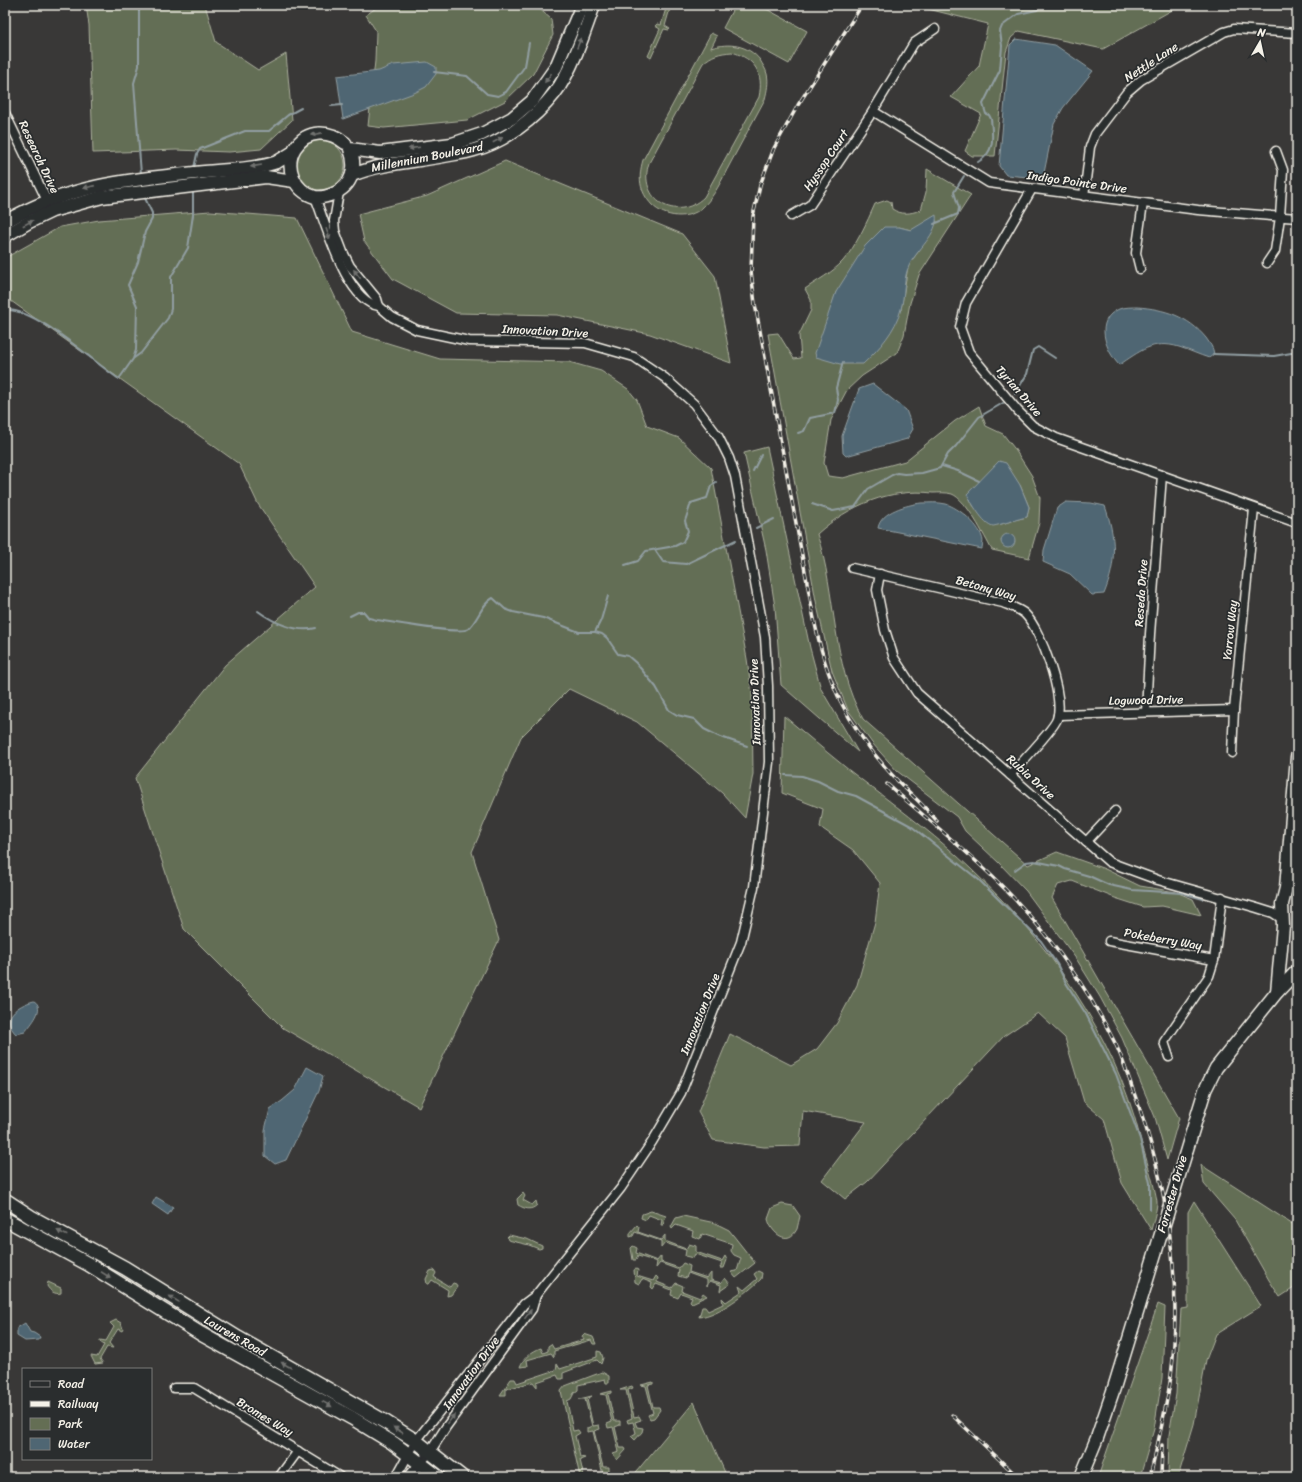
<svg xmlns="http://www.w3.org/2000/svg" width="1302" height="1482" font-family="Sriracha,sans-serif">
  <style>
    .green { fill: #646e54; stroke: #acb09e; fill-rule: evenodd }
    .water { fill: #4f6673; stroke: #919ea2 }
    .lines { fill: none; stroke-linecap: round; stroke-linejoin: round }
    .stream { stroke: #919ea2; stroke-width: 2 }
    .street-casing { stroke: #f4f1e8; stroke-width: 11 }
    .secondary-casing { stroke: #f4f1e8; stroke-width: 15 }
    .primary-casing { stroke: #f4f1e8; stroke-width: 16 }
    .street { stroke: #2a2d2e; stroke-width: 8 }
    .secondary { stroke: #2a2d2e; stroke-width: 12 }
    .primary { stroke: #2a2d2e; stroke-width: 13 }
    .rail-casing { stroke: #f4f1e8; stroke-width: 3.5 }
    .rail { stroke: #2a2d2e; stroke-width: 2; stroke-dasharray: 6; stroke-linecap: butt }
    .oneway { fill: #71726f }
    .labels { text-anchor: middle; stroke-width: 3.5; stroke-linejoin: round; paint-order: stroke }
    .street-label { font-size: 12px; fill: #f4f1e8; stroke: #2a2d2e }
  </style>
  <rect width="100%" height="100%" fill="#393837"/>
  <filter id="ink" filterUnits="userSpaceOnUse"><feTurbulence type="fractalNoise" baseFrequency=".025" numOctaves="2"/><feDisplacementMap in="SourceGraphic" scale="8" xChannelSelector="R" yChannelSelector="G"/><feConvolveMatrix kernelMatrix="1 2 1 2 8 2 1 2 1" color-interpolation-filters="sRGB"/></filter>
  <g filter="url(#ink)">
    <g class="green">
      <polygon points="86,5 205,5 216,42 258,70 286,54 292,120 261,149 229,152 176,150 93,153 89,25"/>
      <polygon points="380,5 535,5 551,19 553,35 533,74 505,101 467,120 384,128 368,126 375,61 376,31 366,15"/>
      <polygon points="667,5 671,5 665,26 670,29 669,30 664,29 651,58 648,56 660,29 655,26 657,24 661,25"/>
      <polygon points="735,5 759,5 807,31 789,64 723,28"/>
      <polygon points="912,5 1181,5 1103,49 1019,31 1011,38 1006,52 995,156 972,156 965,151 981,114 951,97 979,66 988,24"/>
      <path d="M711,33L717,36L711,48C729,42 748,45 760,60C762,64 766,69 767,74C769,82 767,91 765,99C753,121 742,142 730,164C722,179 715,196 702,208C688,220 665,218 652,205C639,191 638,177 643,160ZM732,52C755,59 764,73 759,97L704,197C676,224 637,199 649,163L703,63C712,55 719,53 732,52Z"/>
      <circle cx="320" cy="165" r="25"/>
      <polygon points="505,161 682,234 715,276 731,363 650,334 557,315 456,313 393,279 364,241 358,214 427,196"/>
      <path d="M927,169L971,195L919,275L910,303L904,335L897,353L862,376L847,390L831,420L824,463L828,476L843,478L905,461L955,421L979,406L986,426L1003,434L1014,448L1032,476L1040,498L1039,523L1029,558L992,550C984,536 967,500 952,494C946,492 939,493 933,493C890,488 849,505 817,534C837,594 831,663 863,719L1028,865L1057,852L1105,869L1140,886L1176,892L1193,899L1201,915L1162,906L1143,907L1115,898L1072,881L1058,885L1052,898L1179,1118L1167,1160L1155,1117L1122,1038L1100,997L1077,960L1026,891L999,863L965,831L957,817L897,771L872,743L848,710L832,671L816,601L768,334L778,333L794,359L801,358L799,335L811,310V300L805,289C818,280 832,273 843,261C856,246 867,222 875,204L887,200L891,202L892,209C902,215 909,214 921,210L926,192ZM937,221L930,235L908,266L901,310L827,322L836,292L899,227L911,230ZM1020,485L1029,507L1027,517C992,524 997,535 972,504Z"/>
      <polygon points="210,211 297,218 352,332 440,359 569,362 601,371 628,389 637,400 647,426 679,438 711,468 747,659 752,694 753,774 745,818 722,793 637,722 569,689 521,737 472,852 499,940 419,1107 283,1028 184,929 135,778 225,665 315,587 258,504 239,464 11,301 5,310 5,258 60,227 99,220"/>
      <polygon points="767,447 810,648 821,689 858,752 781,685 775,607 766,550 744,453"/>
      <path d="M784,716C813,740 841,765 871,787C905,813 940,839 971,869C1048,942 1114,1033 1140,1137C1143,1149 1158,1196 1157,1204C1156,1213 1153,1222 1151,1230L1122,1183L1104,1119L1084,1102L1065,1038L1038,1013L1004,1036L867,1182L845,1199L822,1180L866,1122L803,1111L800,1146L764,1147L713,1140L698,1112L730,1034L791,1065L817,1049L837,1023L857,985L875,922L880,883L853,850L820,827L823,809L782,793Z"/>
      <polygon points="1201,1165 1297,1227 1297,1286 1280,1297 1269,1280 1235,1220 1204,1184"/>
      <path d="M523,1193L525,1196L523,1200L532,1205L536,1201L537,1205C531,1211 525,1209 518,1205L517,1199Z"/>
      <polygon points="1194,1201 1261,1306 1216,1334 1206,1360 1194,1424 1178,1477 1168,1477 1169,1435 1176,1394 1181,1309 1188,1308 1188,1212"/>
      <path d="M782,1204L793,1206L800,1216C799,1220 798,1225 797,1229C788,1247 771,1233 768,1219L772,1208Z"/>
      <polygon points="651,1211 666,1216 663,1225 661,1225 662,1220 649,1215 646,1220 641,1218 642,1214"/>
      <polygon points="683,1216 715,1223 729,1230 755,1263 736,1278 731,1272 737,1271 741,1258 734,1255 731,1251 732,1244 702,1234 700,1239 692,1236 693,1231 676,1225 672,1229 671,1227 676,1218"/>
      <polygon points="637,1225 639,1227 638,1232 661,1240 665,1235 665,1241 686,1249 689,1244 696,1246 696,1252 722,1261 725,1256 727,1260 724,1268 720,1268 722,1263 695,1254 693,1258 685,1256 686,1250 665,1243 661,1248 661,1241 635,1232 633,1236 630,1237 630,1233"/>
      <polygon points="509,1235 527,1239 542,1246 542,1248 539,1249 529,1245 508,1240 507,1237"/>
      <polygon points="633,1246 637,1248 636,1253 657,1261 661,1256 661,1262 679,1268 683,1263 690,1266 689,1272 707,1278 711,1273 711,1280 721,1283 725,1278 730,1284 720,1291 721,1285 710,1281 707,1286 707,1280 688,1273 686,1278 678,1276 679,1270 660,1263 656,1268 657,1262 638,1256 636,1260 633,1260 631,1248"/>
      <polygon points="636,1269 638,1270 637,1276 653,1281 656,1276 658,1278 657,1282 672,1288 676,1283 683,1286 682,1291 700,1298 703,1293 707,1296 692,1303 690,1301 692,1297 681,1293 678,1298 671,1295 672,1290 656,1284 653,1289 651,1287 652,1283 642,1279 639,1284 635,1282 634,1270"/>
      <polygon points="434,1270 436,1273 434,1277 450,1287 453,1283 456,1284 457,1287 451,1295 447,1296 448,1290 432,1280 429,1284 427,1284 426,1279 430,1271"/>
      <path d="M758,1271L762,1273L761,1279C747,1293 719,1315 699,1317L702,1307H705L708,1311L723,1304L722,1298L726,1302L741,1292L739,1286L744,1290L757,1279L754,1274Z"/>
      <path d="M48,1282L61,1288V1293C55,1295 50,1291 47,1286Z"/>
      <polygon points="1158,1304 1165,1307 1162,1378 1154,1429 1140,1477 1098,1477"/>
      <polygon points="116,1320 121,1323 123,1329 122,1331 118,1329 109,1343 113,1348 107,1347 100,1359 103,1363 95,1364 91,1356 97,1357 104,1345 100,1342 100,1340 106,1341 114,1327 110,1323"/>
      <path d="M584,1334L593,1337L596,1344H593L591,1340L554,1351V1357L551,1353L527,1360L528,1366L520,1367C523,1358 532,1351 541,1348L543,1353L548,1351V1346L551,1344L554,1349L584,1340L582,1336Z"/>
      <polygon points="597,1351 601,1352 603,1358 601,1364 597,1360 563,1373 563,1379 559,1379 557,1375 537,1382 537,1387 533,1382 506,1389 506,1395 500,1395 511,1379 515,1379 517,1383 556,1370 557,1364 560,1369 597,1357"/>
      <polygon points="602,1372 609,1376 609,1383 606,1383 605,1379 578,1385 578,1390 574,1393 571,1399 567,1401 573,1431 578,1430 580,1433 575,1436 580,1457 585,1458 580,1460 584,1477 580,1477 561,1391 565,1386"/>
      <polygon points="653,1382 653,1384 648,1385 653,1407 659,1407 660,1410 654,1418 650,1419 648,1415 653,1413 646,1386 641,1385"/>
      <polygon points="632,1386 633,1388 628,1390 634,1417 639,1416 641,1420 635,1422 637,1427 643,1428 642,1432 635,1440 631,1436 636,1433 633,1422 628,1423 627,1420 632,1418 626,1390 620,1390"/>
      <polygon points="612,1391 612,1393 608,1394 614,1421 620,1421 620,1425 615,1427 620,1448 625,1448 626,1450 617,1460 613,1454 619,1452 613,1427 608,1428 607,1424 612,1422 606,1395 600,1394"/>
      <polygon points="592,1396 587,1399 593,1426 599,1425 600,1429 594,1431 603,1467 609,1467 609,1472 605,1477 598,1477 603,1475 593,1431 587,1432 587,1428 592,1426 585,1399 579,1399"/>
      <polygon points="694,1402 727,1477 632,1477"/>
    </g>
    <g class="water">
      <polygon points="1016,39 1055,45 1093,71 1063,108 1054,124 1044,173 1039,178 1006,175 999,166 1010,45"/>
      <polygon points="427,62 436,67 436,74 426,87 414,93 343,119 337,76 379,71 393,65"/>
      <path d="M936,215C939,234 916,250 909,266C903,278 905,295 901,309C896,330 879,349 863,364H840L816,357L815,353L836,292L865,246L884,227H899L911,230Z"/>
      <path d="M1138,307C1164,309 1188,316 1206,338C1210,344 1213,347 1214,354L1209,358C1199,355 1189,350 1179,347C1153,339 1139,352 1119,365C1106,351 1093,320 1119,309C1124,307 1132,307 1138,307Z"/>
      <polygon points="873,384 906,410 913,429 907,439 846,456 843,453 842,436 859,389"/>
      <path d="M999,461L1006,463L1020,485L1029,507L1027,517C1021,518 996,526 993,526C983,524 971,502 967,494Z"/>
      <path d="M1066,502L1091,503L1105,506C1116,538 1117,562 1104,594L1092,595L1070,574L1043,562L1044,550L1057,508Z"/>
      <path d="M921,503C929,503 938,502 946,504C959,508 978,524 982,537C984,541 982,545 982,549L878,528C881,511 907,505 921,503Z"/>
      <circle cx="1008" cy="541" r="7"/>
      <path d="M34,1001C46,1008 31,1024 25,1032L16,1034C0,1018 17,1005 34,1001Z"/>
      <polygon points="307,1067 323,1076 319,1091 286,1160 275,1164 265,1156 265,1130 270,1109 282,1101 295,1090"/>
      <polygon points="156,1197 173,1207 168,1215 152,1204"/>
      <polygon points="25,1323 30,1332 34,1333 40,1337 39,1340 25,1341 17,1336 17,1328"/>
      <polygon points="5,1472 28,1476 5,1477"/>
    </g>
    <g class="lines">
      <g class="stream">
        <polyline points="139,5 139,66 134,83 141,174"/>
        <polyline points="434,72 467,76 487,94 498,96 506,92 525,66 529,43"/>
        <polyline points="331,106 342,105"/>
        <path d="M978,162C995,152 993,138 991,119L989,115L986,114L983,104L1000,70L1002,46L1000,31L1002,26L1018,14L1037,10L1042,5"/>
        <polyline points="194,168 197,154 200,149 245,131 269,131 288,115 301,108"/>
        <polyline points="934,224 958,214 959,208 954,192 964,176"/>
        <path d="M5,310C35,307 92,361 119,379L133,359L136,350L137,306L128,285L138,262L145,232L152,219V213L144,196"/>
        <polyline points="1213,354 1274,356 1297,352"/>
        <polyline points="134,358 141,353 168,318 171,309 171,277 188,248 193,215 193,190"/>
        <polyline points="1015,394 1027,374 1033,350 1038,347 1055,358"/>
        <polyline points="798,433 804,431 810,418 835,413 838,400 836,388 843,362"/>
        <polyline points="942,466 958,471 979,481"/>
        <polyline points="753,471 761,455"/>
        <polyline points="812,504 833,511 855,507 868,489 892,475 897,473 904,474 922,473 940,468 948,454 956,446 979,417 1003,403"/>
        <polyline points="756,528 774,519"/>
        <polyline points="655,550 663,562 686,564 736,540"/>
        <polyline points="625,565 638,561 646,551 675,546 683,542 688,531 685,521 691,503 707,498 711,486 716,482"/>
        <path d="M258,611C274,623 297,633 316,628"/>
        <path d="M350,616L358,612H364L369,618L377,620C392,622 459,635 468,629C478,621 481,604 493,598L505,609L513,612L543,618L579,632H595L602,634L607,638L618,654L628,656L636,663L656,687L669,710L677,715L694,719L704,729L718,736L747,746"/>
        <polyline points="595,632 601,620 608,596"/>
        <polyline points="785,775 802,776 818,781 838,791 856,796 911,826 979,880 1041,941 1057,964 1066,983 1086,1014 1116,1074 1140,1139 1150,1183 1150,1210"/>
        <polyline points="1015,870 1026,862 1034,861 1059,866 1065,869 1089,876 1109,885 1132,890 1182,893 1203,899"/>
      </g>
      <g class="street-casing">
        <g id="street">
          <polyline points="873,111 989,183 1198,210 1297,218"/>
          <polyline points="5,113 49,205"/>
          <polyline points="1032,189 966,303 960,327 969,352 1018,411 1033,426 1056,438 1297,523"/>
          <polyline points="339,192 334,221 335,231 343,252 350,266 377,299 379,306 392,317 417,330 469,341 585,343 634,357 665,378 694,404 718,436 729,458 735,476 765,637 768,686 769,762 754,887 741,942 681,1093 652,1142 621,1188 536,1295 524,1304 416,1441 396,1477"/>
          <polyline points="1084,196 1090,147 1095,134 1127,92 1141,80 1224,32 1234,29 1297,33"/>
          <path d="M315,197C326,224 346,302 379,306"/>
          <polyline points="791,216 810,205 873,111 914,43 935,29"/>
          <polyline points="1267,263 1275,251 1280,217 1283,170 1276,151"/>
          <polyline points="1140,269 1136,253 1143,203"/>
          <path d="M852,568L1003,603C1010,606 1020,609 1025,614C1041,630 1065,697 1057,719C1054,729 1019,765 1010,775"/>
          <polyline points="880,574 877,590 885,630 894,658 917,693 1109,862 1158,880 1257,908 1273,913 1282,919"/>
          <polyline points="1146,712 1150,634 1162,475"/>
          <polyline points="1058,715 1234,710"/>
          <polyline points="1232,753 1234,710 1254,509"/>
          <polyline points="1086,842 1115,811"/>
          <polyline points="1109,941 1214,960"/>
          <polyline points="1169,1057 1164,1042 1209,976 1214,960 1222,897"/>
          <polyline points="174,1388 194,1388 340,1477"/>
          <polyline points="279,1477 298,1451"/>
          <polyline points="408,1477 430,1452 446,1427 532,1309 536,1295"/>
        </g>
      </g>
      <g class="secondary-casing">
        <g id="secondary">
          <path d="M345,143C330,130 307,129 295,148C284,166 294,191 315,197C321,198 328,196 333,194C353,186 357,167 350,149L380,153L452,144L482,134L512,118L532,101L556,67L582,5"/>
          <path d="M352,175C382,163 412,162 444,156C454,154 464,153 474,150C505,142 535,118 554,94C571,73 585,31 594,5"/>
          <path d="M5,222C66,186 126,180 195,173C218,170 256,170 277,162C282,159 287,156 292,153"/>
          <polyline points="5,236 29,222 52,211 102,197 266,177 294,181"/>
          <polyline points="1277,992 1283,926 1282,904 1286,888 1297,757"/>
          <polyline points="1081,1477 1097,1438 1114,1388 1205,1090 1216,1068 1277,992 1297,971"/>
        </g>
      </g>
      <g class="primary-casing">
        <g id="primary">
          <polyline points="5,1200 31,1217 125,1268 238,1338 387,1423 416,1441 462,1477"/>
          <polyline points="5,1219 88,1264 201,1334 352,1418 393,1443 438,1477"/>
        </g>
      </g>
      <use href="#street" class="street"/>
      <use href="#secondary" class="secondary"/>
      <use href="#primary" class="primary"/>
      <g class="rail-casing">
        <g id="rail">
          <path d="M862,5L798,105L774,148L760,185L753,216L751,271L755,304L813,614C826,681 846,724 892,775C907,791 923,804 937,821"/>
          <path d="M887,784C941,831 998,875 1043,932C1071,966 1097,1006 1116,1045C1123,1060 1128,1075 1133,1090C1167,1180 1183,1280 1171,1376C1166,1410 1158,1443 1150,1477"/>
          <polyline points="952,1415 1018,1477"/>
          <polyline points="1161,1477 1162,1445"/>
        </g>
      </g>
      <use href="#rail" class="rail"/>
    </g>
    <defs><path id="oneway-solid" d="M-6-.8H1V-3.2L6.5 0L1 3.2V.8H-6Z"/></defs>
    <g class="oneway">
      <use href="#oneway-solid" transform="translate(579 43) rotate(-68)"/>
      <use href="#oneway-solid" transform="translate(548 78) rotate(126)"/>
      <use href="#oneway-solid" transform="translate(316 134) rotate(169)"/>
      <use href="#oneway-solid" transform="translate(498 140) rotate(-28)"/>
      <use href="#oneway-solid" transform="translate(414 148) rotate(173)"/>
      <use href="#oneway-solid" transform="translate(256 166) rotate(171)"/>
      <use href="#oneway-solid" transform="translate(89 187) rotate(167)"/>
      <use href="#oneway-solid" transform="translate(28 223) rotate(-28)"/>
      <use href="#oneway-solid" transform="translate(328 234) rotate(71)"/>
      <use href="#oneway-solid" transform="translate(357 274) rotate(-127)"/>
      <use href="#oneway-solid" transform="translate(62 1233) rotate(-153)"/>
      <use href="#oneway-solid" transform="translate(106 1275) rotate(33)"/>
      <use href="#oneway-solid" transform="translate(174 1299) rotate(-148)"/>
      <use href="#oneway-solid" transform="translate(528 1314) rotate(-54)"/>
      <use href="#oneway-solid" transform="translate(286 1365) rotate(-150)"/>
      <use href="#oneway-solid" transform="translate(327 1404) rotate(29)"/>
      <use href="#oneway-solid" transform="translate(451 1419) rotate(-54)"/>
      <use href="#oneway-solid" transform="translate(398 1430) rotate(-148)"/>
    </g>
  </g>
  <g class="labels">
    <g class="street-label">
      <text transform="translate(1151 62) rotate(-33)" y="4">Nettle Lane</text>
      <text transform="translate(39 157) rotate(65)" y="4">Research Drive</text>
      <text transform="translate(427 157) rotate(-11)" y="4">Millennium Boulevard</text>
      <text transform="translate(826 160) rotate(-56)" y="4">Hyssop Court</text>
      <text transform="translate(1077 182) rotate(8)" y="4">Indigo Pointe Drive</text>
      <text transform="translate(545 331) rotate(3)" y="4">Innovation Drive</text>
      <text transform="translate(1019 391) rotate(49)" y="4">Tyrian Drive</text>
      <text transform="translate(986 588) rotate(16)" y="4">Betony Way</text>
      <text transform="translate(1141 593) rotate(-86)" y="4">Reseda Drive</text>
      <text transform="translate(1230 630) rotate(-84)" y="4">Yarrow Way</text>
      <text transform="translate(1146 700) rotate(-1)" y="4">Logwood Drive</text>
      <text transform="translate(755 702) rotate(-92)" y="4">Innovation Drive</text>
      <text transform="translate(1031 777) rotate(42)" y="4">Rubia Drive</text>
      <text transform="translate(1163 939) rotate(10)" y="4">Pokeberry Way</text>
      <text transform="translate(700 1014) rotate(-68)" y="4">Innovation Drive</text>
      <text transform="translate(1172 1194) rotate(-74)" y="4">Forrester Drive</text>
      <text transform="translate(235 1336) rotate(30)" y="4">Laurens Road</text>
      <text transform="translate(471 1373) rotate(-54)" y="4">Innovation Drive</text>
      <text transform="translate(265 1417) rotate(31)" y="4">Bromes Way</text>
    </g>
  </g>
  <rect width="1302" height="1482" fill="none" stroke="#2a2d2e" stroke-width="20"/>
  <rect x="10" y="10" width="1282" height="1462" fill="none" stroke="#f4f1e8" stroke-width="1.5" filter="url(#ink)"/>
  <rect x="22" y="1368" width="130" height="92" fill="#2a2d2e" stroke="#7b7b78"/>
  <rect x="30" y="1381" width="20" height="6" fill="#2a2d2e" stroke="#7b7b78"/>
  <text x="58" y="1388" font-size="12" fill="#f4f1e8">Road</text>
  <rect x="30" y="1401" width="20" height="6" fill="#f4f1e8" stroke="#7b7b78"/>
  <text x="58" y="1408" font-size="12" fill="#f4f1e8">Railway</text>
  <rect x="30" y="1418" width="20" height="12" fill="#646e54" stroke="#7b7b78"/>
  <text x="58" y="1428" font-size="12" fill="#f4f1e8">Park</text>
  <rect x="30" y="1438" width="20" height="12" fill="#4f6673" stroke="#7b7b78"/>
  <text x="58" y="1448" font-size="12" fill="#f4f1e8">Water</text>
  <g transform="translate(1260 42) rotate(9)" stroke="#2a2d2e" stroke-width="3" paint-order="stroke">
  <path d="M0-3L7 15L0 10L-7 15Z" fill="#f4f1e8"/>
  <text y="-6" font-size="11" font-weight="bold" text-anchor="middle" fill="#f4f1e8">N</text>
  </g>
</svg>
